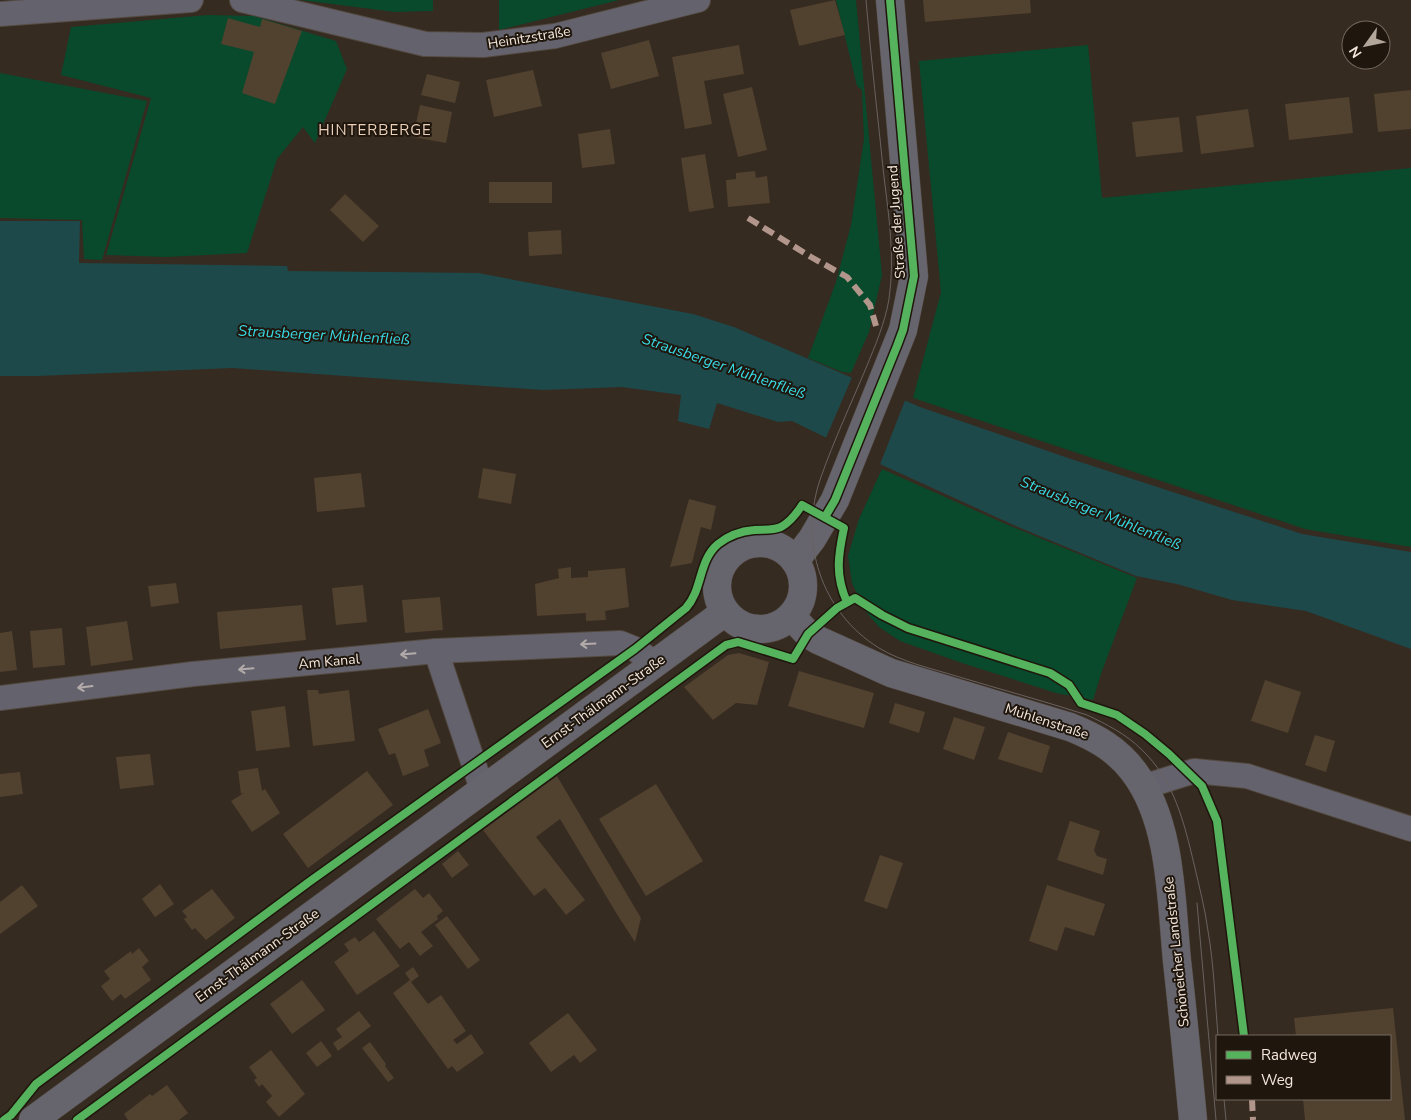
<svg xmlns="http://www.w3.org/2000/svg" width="1411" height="1120" font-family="'Nunito Sans',sans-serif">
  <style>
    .green { fill: #084a2b }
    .water { fill: #1d494b }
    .pier { fill: #362b21 }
    .building { fill: #51412f }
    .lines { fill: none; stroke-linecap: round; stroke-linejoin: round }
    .street-casing { stroke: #534940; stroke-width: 26 }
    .secondary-casing { stroke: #534940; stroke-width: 29 }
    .street { stroke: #64636d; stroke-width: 24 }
    .secondary { stroke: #66656e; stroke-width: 28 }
    .tram { stroke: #686260; stroke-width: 1 }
    .quiet { stroke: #b2968c; stroke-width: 6; stroke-dasharray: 12 6; stroke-linecap: butt }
    .cycleway-casing { stroke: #1f160d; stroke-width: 11 }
    .cycleway { stroke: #56b35d; stroke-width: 8 }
    .oneway { stroke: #b3abaa }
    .labels { text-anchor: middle; stroke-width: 4; stroke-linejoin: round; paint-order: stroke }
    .street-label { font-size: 14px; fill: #f4e6db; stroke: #1f160d }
    .neighbourhood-label { font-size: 15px; letter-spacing: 1px; fill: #ebd0b9; stroke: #1f160d }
    .water-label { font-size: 15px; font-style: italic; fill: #38dae5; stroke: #1f160d }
  </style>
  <rect width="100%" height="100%" fill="#362b21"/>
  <g class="green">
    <polygon points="301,0 433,0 433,11 395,12"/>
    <polygon points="499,0 619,0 499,30"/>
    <polygon points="836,0 856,0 882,275 869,332 851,373 842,372 808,358 836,282 851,225 864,139 862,90 857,86"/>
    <polygon points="208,15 254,16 336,41 347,69 315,143 303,127 277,159 247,253 166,257 106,255 151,98 61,75 71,27"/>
    <polygon points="1088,45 1102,198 1411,168 1411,547 1305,529 913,398 941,292 919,61"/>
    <polygon points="0,73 147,101 102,260 84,259 82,220 0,218"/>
    <polygon points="882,469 1008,525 1137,578 1102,671 1093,700 1056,693 962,663 900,641 879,627 865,611 852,583 848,556 859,519"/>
  </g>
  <polygon class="water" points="0,221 80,221 79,263 287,266 288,271 478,273 693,314 734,327 920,407 1068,458 1302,534 1411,552 1411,649 1306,611 1232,600 1177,584 1136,576 1018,527 882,465 792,421 778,422 717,403 709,429 678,421 681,395 622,387 543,390 233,368 37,376 0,376"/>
  <polygon class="pier" points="853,375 906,398 879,467 825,440"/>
  <g class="building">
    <polygon points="835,0 845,35 799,46 790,10"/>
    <polygon points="923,0 1030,0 1031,13 925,22"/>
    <polygon points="228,18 260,27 262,19 302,31 275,104 242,93 254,52 221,44"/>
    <polygon points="649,40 659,76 611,89 601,53"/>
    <polygon points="739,45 744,74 704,81 712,124 685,129 672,57"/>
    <polygon points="533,70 542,106 494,117 486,80"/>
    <polygon points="427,74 460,82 455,103 421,95"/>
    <polygon points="752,87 767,150 738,157 723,94"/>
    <polygon points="1411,90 1411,129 1378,132 1374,94"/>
    <polygon points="1349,97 1353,133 1289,140 1285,104"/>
    <polygon points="420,105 452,112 446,143 413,137"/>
    <polygon points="1248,109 1254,147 1201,154 1196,116"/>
    <polygon points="1179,117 1183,152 1136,157 1132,122"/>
    <polygon points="610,129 615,164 582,168 578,134"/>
    <polygon points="705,154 714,208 689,212 681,158"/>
    <polygon points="755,171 756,178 767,176 770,203 728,207 726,180 736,179 736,173"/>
    <rect x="489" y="182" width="63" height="21"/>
    <polygon points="345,194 379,226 363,242 330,210"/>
    <polygon points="561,230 562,254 529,256 528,232"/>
    <polygon points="483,468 516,474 511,504 478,498"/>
    <polygon points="361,473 365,507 317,512 314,478"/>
    <polygon points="689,499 716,506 711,530 701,527 692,563 670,567"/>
    <polygon points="571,567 571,578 588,577 588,571 625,568 629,607 605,611 606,620 586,621 586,613 537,616 535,584 559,578 558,569"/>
    <polygon points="176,583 179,603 151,607 148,586"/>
    <polygon points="363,585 367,622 336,625 332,588"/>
    <polygon points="440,597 443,630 405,633 402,600"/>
    <polygon points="302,605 306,640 220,649 217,612"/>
    <polygon points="127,621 133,660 91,666 86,627"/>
    <polygon points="62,628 65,665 33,668 30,631"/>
    <polygon points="12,631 17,670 0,672 0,633"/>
    <polygon points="739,653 769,662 757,705 736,703 713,720 684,687 728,655"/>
    <polygon points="799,671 874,693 864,728 788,706"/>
    <polygon points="1265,680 1301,692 1288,733 1251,721"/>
    <polygon points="307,690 318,690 319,694 349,690 355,741 313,746"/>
    <polygon points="895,703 925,712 919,733 889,723"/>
    <polygon points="285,706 290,747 256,751 251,711"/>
    <polygon points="428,709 441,743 424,750 429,766 403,776 395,753 389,755 378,729"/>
    <polygon points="954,717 985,727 974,760 943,749"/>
    <polygon points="1008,732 1050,746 1042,773 998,759"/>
    <polygon points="1315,735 1335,741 1326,772 1305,765"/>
    <polygon points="150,754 154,785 120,789 116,757"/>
    <polygon points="258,768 262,791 265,789 280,813 252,832 231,801 244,793 241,794 238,771"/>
    <polygon points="367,771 393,805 308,868 283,834"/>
    <polygon points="20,772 23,794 0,797 0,774"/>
    <polygon points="557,776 641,918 635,942 618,916 560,819 536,837 585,900 566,915 545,888 534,896 483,830"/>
    <polygon points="656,784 703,861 646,896 599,819"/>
    <polygon points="1070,821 1100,831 1094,850 1097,856 1107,859 1103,875 1057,860"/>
    <polygon points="458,851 469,865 452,878 442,864"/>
    <polygon points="880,855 903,863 887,909 864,901"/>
    <polygon points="160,884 174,904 155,917 142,899"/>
    <polygon points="22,885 38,906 0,934 0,902"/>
    <polygon points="1047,885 1105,904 1094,936 1065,927 1057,951 1029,941"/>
    <polygon points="212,889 235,918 206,940 195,928 192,930 184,919 187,917 182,911"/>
    <polygon points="415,889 423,898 429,893 443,911 437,916 438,919 421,932 433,946 420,956 409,942 400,949 376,919"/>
    <polygon points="447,916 480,960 468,969 435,925"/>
    <polygon points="374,931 400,966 357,995 334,962 349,951 344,944 355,937 359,942"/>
    <polygon points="139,948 149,961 142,967 151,980 125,999 121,994 112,1001 101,986 110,979 104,971 131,951 132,954"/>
    <polygon points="413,967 419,976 411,982 428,1004 441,995 466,1031 453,1040 457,1044 471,1034 484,1053 457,1072 452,1066 448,1069 393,993 410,980 405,973"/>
    <polygon points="302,980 325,1010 292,1034 270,1004"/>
    <polygon points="1393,1008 1405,1120 1305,1120 1303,1099 1390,1099 1390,1036 1296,1036 1294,1018"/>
    <polygon points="359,1011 371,1026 338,1051 333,1043 342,1037 336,1029"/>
    <polygon points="568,1013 597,1050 580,1063 574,1055 551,1072 529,1043"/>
    <polygon points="321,1041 332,1056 317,1067 306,1053"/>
    <polygon points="370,1042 386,1064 385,1066 394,1078 388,1082 362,1048"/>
    <polygon points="271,1050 305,1094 279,1117 266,1102 272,1096 262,1084 259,1087 254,1080 257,1078 249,1067"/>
    <polygon points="167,1085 188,1113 179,1120 128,1120 124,1114 150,1094 152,1096"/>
  </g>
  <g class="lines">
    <g class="street-casing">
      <g id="street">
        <polyline points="242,0 425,44 483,45 555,36 698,0"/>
        <polyline points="0,14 191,0"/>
        <polyline points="436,651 482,789"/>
        <polyline points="0,698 193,674 436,651 620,643 635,649 654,663"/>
        <polyline points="1143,787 1194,771 1247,776 1411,829"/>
      </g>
    </g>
    <g class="secondary-casing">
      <g id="secondary">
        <circle cx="760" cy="586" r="43"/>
        <polyline points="795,561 812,539 835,500 903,330 914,276 890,0"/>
        <path d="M791,616L808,634L818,640L891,673L1070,727C1095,737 1117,749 1134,772C1172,822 1171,901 1177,961C1183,1014 1188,1067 1193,1120"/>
        <polyline points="33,1120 725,612"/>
      </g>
    </g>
    <use href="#street" class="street"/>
    <use href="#secondary" class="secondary"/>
    <g class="tram">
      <path d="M866,0C871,59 878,118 884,177C889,217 895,258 889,299C885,323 875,346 866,368C851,404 834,440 821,477C798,541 821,612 879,648C902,662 930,668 956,676C999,689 1044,701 1087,715C1106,724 1126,734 1141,749C1174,780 1184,822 1194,864C1199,886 1205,908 1208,931C1214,965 1215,1001 1218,1036"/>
      <polyline points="1197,903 1216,1120"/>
      <polyline points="1224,1099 1226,1120"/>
    </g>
    <g class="quiet">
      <polyline points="748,218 811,257 847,277 870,305 876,326"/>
      <polyline points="1252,1099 1253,1120"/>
    </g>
    <g class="cycleway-casing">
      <g id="cycleway">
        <polyline points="825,517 835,500 897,346 903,330 914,276 890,0"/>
        <path d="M4,1120L11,1115L36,1084L309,882L635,649L686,608C703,589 698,561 718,544C728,536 742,531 754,530C763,529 772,531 781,527C790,522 797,513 802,505L844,528C838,556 835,575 847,602"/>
        <polyline points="77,1120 726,645 738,642 793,659 808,634 837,608 855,598 882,615 908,628 1050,673 1069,685 1081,703 1117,715 1145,734 1169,754 1202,786 1217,821 1244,1036"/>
      </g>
    </g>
    <use href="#cycleway" class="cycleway"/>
  </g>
  <defs><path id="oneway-shaft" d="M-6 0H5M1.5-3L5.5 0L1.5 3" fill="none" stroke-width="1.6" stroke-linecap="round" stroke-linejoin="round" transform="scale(1.25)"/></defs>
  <g class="oneway">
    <use href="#oneway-shaft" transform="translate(588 644) rotate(177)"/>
    <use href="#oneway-shaft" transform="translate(408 654) rotate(175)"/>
    <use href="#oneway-shaft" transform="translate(246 669) rotate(175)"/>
    <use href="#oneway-shaft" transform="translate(85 687) rotate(173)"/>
  </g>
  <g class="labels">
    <g class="street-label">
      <text transform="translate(529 37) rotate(-9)" y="5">Heinitzstraße</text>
      <text transform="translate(896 222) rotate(-94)" y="5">Straße der Jugend</text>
      <text transform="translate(329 661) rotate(-5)" y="5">Am Kanal</text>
      <text transform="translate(603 701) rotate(-36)" y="5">Ernst-Thälmann-Straße</text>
      <text transform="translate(1047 721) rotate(18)" y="5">Mühlenstraße</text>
      <text transform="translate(1176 952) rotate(-96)" y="5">Schöneicher Landstraße</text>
      <text transform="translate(257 955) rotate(-36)" y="5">Ernst-Thälmann-Straße</text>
    </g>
    <g class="neighbourhood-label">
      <text x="375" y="135">HINTERBERGE</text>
    </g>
    <g class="water-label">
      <text transform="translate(324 335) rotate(3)" y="5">Strausberger Mühlenfließ</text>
      <text transform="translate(724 366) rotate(19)" y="5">Strausberger Mühlenfließ</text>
      <text transform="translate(1101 513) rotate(22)" y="5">Strausberger Mühlenfließ</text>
    </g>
  </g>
  <rect x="1216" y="1035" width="175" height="65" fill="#1f160d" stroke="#74695f"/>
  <rect x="1226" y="1051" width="25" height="8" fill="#56b35d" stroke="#74695f"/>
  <text x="1261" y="1060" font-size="15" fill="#f4e6db">Radweg</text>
  <rect x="1226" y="1076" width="25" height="8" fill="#b2968c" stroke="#74695f"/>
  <text x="1261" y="1085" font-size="15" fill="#f4e6db">Weg</text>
  <g transform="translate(1366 45) rotate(237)"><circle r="24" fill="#1f160d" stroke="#74695f"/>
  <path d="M0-4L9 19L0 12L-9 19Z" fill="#b2a59a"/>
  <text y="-8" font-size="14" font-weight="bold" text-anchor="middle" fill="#f4e6db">N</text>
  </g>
</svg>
